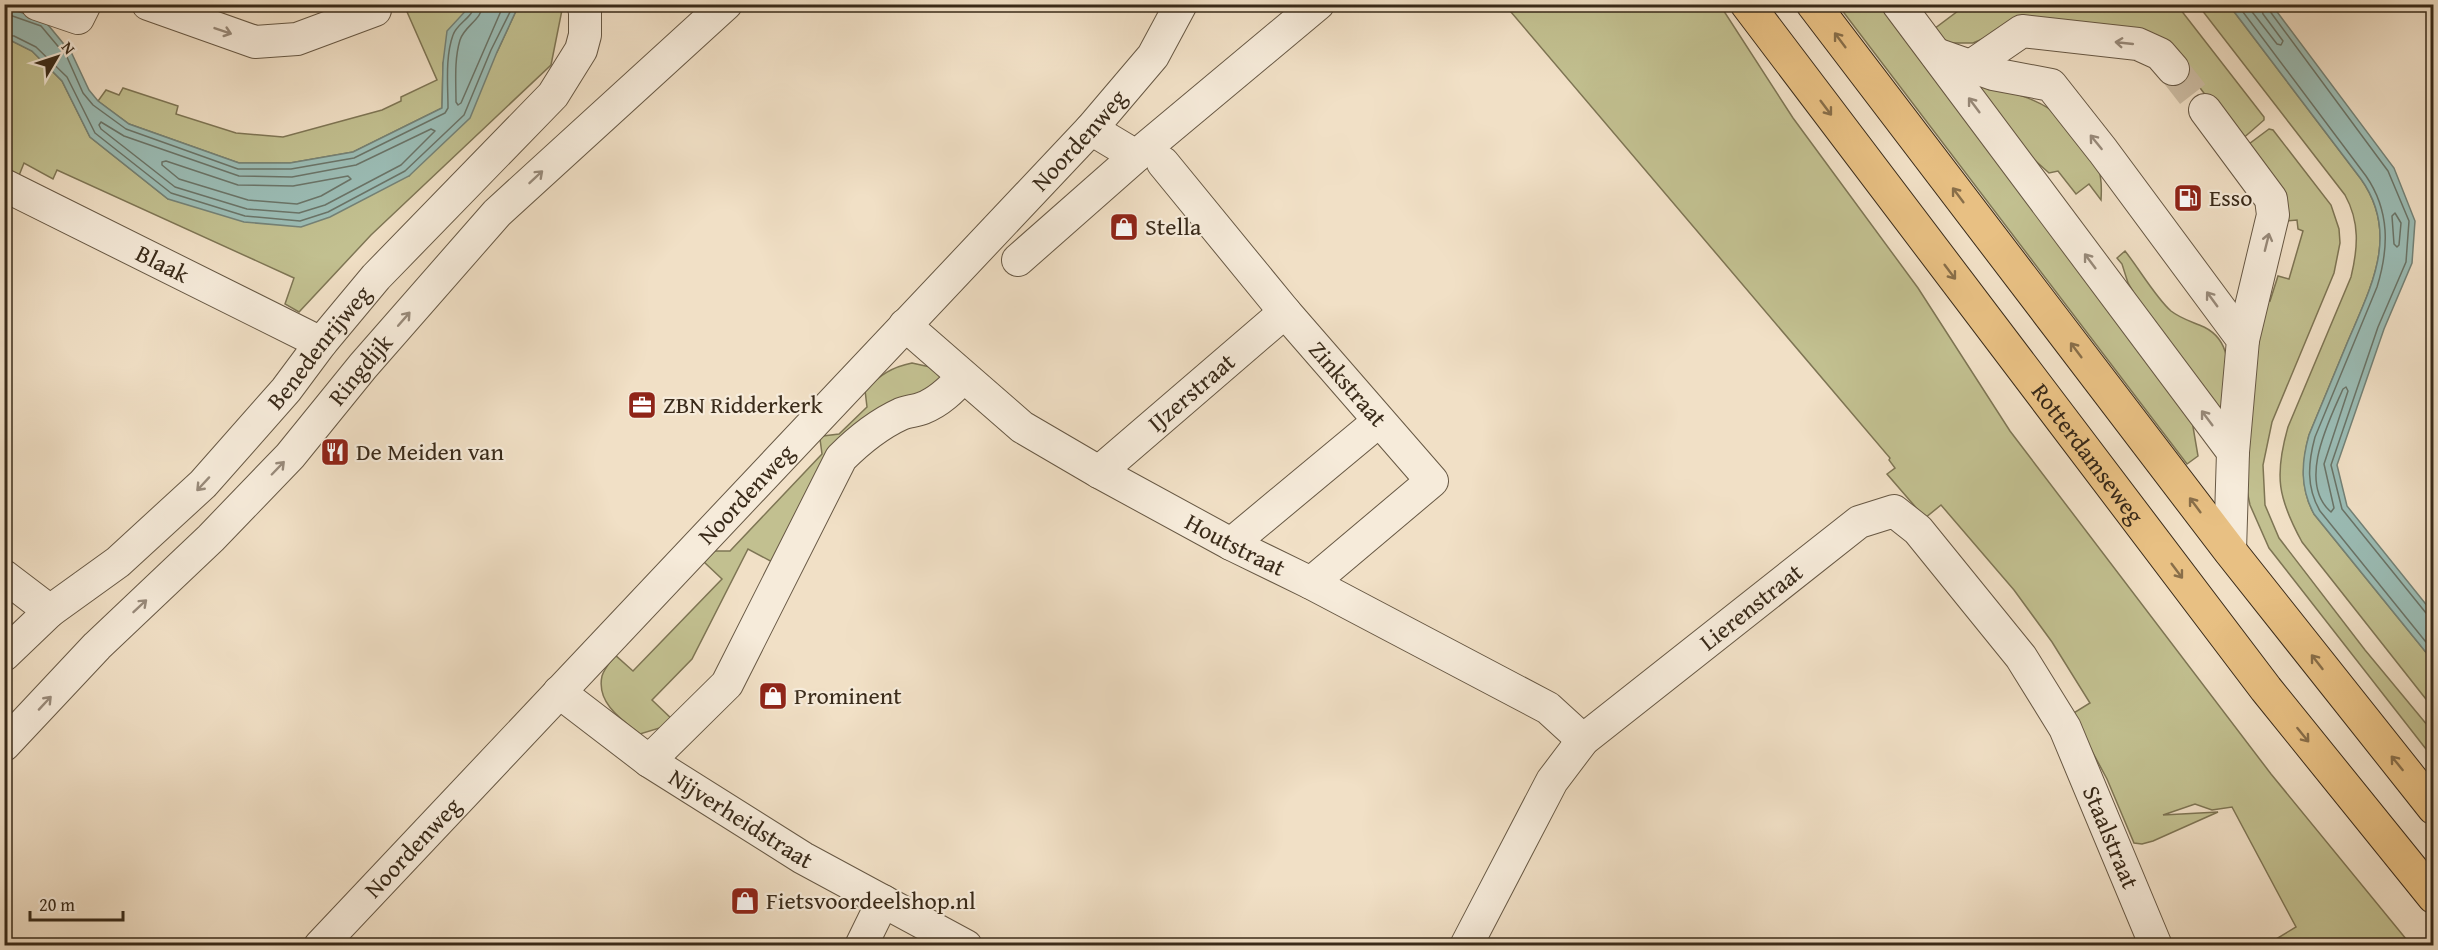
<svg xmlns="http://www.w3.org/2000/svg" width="2438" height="950" font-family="'Gentium Book Plus',serif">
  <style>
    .green { fill: #c2c090; stroke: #7e7554; stroke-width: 1.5 }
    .water { fill: #9bbdb6; stroke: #748277; stroke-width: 1.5 }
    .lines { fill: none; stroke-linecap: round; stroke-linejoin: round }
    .shore { stroke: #6a7468; stroke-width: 1.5 }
    .minor-tunnel { stroke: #ccbca3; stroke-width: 32; stroke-dasharray: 32 16; stroke-linecap: butt }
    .minor-casing { stroke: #675844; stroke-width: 34 }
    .major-casing { stroke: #392a19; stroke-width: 35 }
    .minor { stroke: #f6ebda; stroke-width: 32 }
    .major { stroke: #e8c083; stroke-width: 33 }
    .oneway { stroke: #988a7a }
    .oneway2 { stroke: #886e49 }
    .labels { text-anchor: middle; stroke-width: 4.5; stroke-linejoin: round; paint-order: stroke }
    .street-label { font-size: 24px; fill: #392a19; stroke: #f6ebda }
    .poi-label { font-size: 24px; fill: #392a19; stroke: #f6ebda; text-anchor: start }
  </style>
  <rect width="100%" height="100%" fill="#f1e0c6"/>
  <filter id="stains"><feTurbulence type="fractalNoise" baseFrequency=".00333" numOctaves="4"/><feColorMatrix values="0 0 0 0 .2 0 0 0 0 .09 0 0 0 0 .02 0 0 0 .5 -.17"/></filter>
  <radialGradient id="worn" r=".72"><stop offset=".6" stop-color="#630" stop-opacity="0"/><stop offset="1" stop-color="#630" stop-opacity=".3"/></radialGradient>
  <g class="green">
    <polygon points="522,4 558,5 562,10 551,65 371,235 299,312 285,304 294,278 57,170 53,179 24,163 18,178 5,172 4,41 12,41 32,51 62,81 90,137 168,199 409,176 497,52 516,11"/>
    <polygon points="404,5 474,5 470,6 443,63 442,108 353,152 290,163 239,163 129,124 98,101 106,90 119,95 123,88 178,106 176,114 236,133 283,137 382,110 401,101 401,97 437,80"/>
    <polygon points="1505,5 1720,5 1793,118 1918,288 2010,431 2271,774 2411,945 2279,945 2276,939 2296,927 2232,807 2212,810 2195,804 2163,815 2218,812 2153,841 2142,844 2134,843 2107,779 2072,714 2090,703 2052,642 2014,590 1941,505 1925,518 1887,474 1895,468 1889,460 1890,458"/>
    <polygon points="1838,5 1879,5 2191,415 2198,456 2187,464"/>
    <polygon points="1966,5 2177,5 2264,117 2264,120 2240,141 2182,64 2025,21 1973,43 1947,43 1930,32"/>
    <path d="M2198,5H2229L2361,179C2400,234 2371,287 2348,341C2335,372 2322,404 2309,435C2302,462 2300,489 2314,514L2433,661V708L2302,542C2278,498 2274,476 2288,427L2351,277C2358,248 2360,222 2345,195Z"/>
    <path d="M1976,84C2005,91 2040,97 2062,119C2069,126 2074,134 2079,142C2098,165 2103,169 2101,200L2089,184L2076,194L2058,171L2049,173L2018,145Z"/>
    <polygon points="2269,129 2273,130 2331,205 2339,229 2340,243 2334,273 2272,422 2263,465 2265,505 2279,538 2365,650 2433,732 2433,758 2269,548 2250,505 2245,481 2244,457 2263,299 2270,301 2278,276 2289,279 2303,231 2298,229 2297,220 2285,221 2241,150"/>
    <path d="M2125,251C2138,267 2156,298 2171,311C2181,319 2193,322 2204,327C2236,343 2227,378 2225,407L2220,410L2145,312L2128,283L2122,264L2117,258Z"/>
    <path d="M912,363L930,367L944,377L933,390L899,405L776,564L748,549L692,659L652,700L676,723L640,734C622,720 596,703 602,676C604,669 611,661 615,655L633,671L722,579L703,561L715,551H730L822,454L820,439L823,436L839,434L867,407L865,390C880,375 892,367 912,363Z"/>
  </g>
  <g class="water">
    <polygon points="474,4 522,5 516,11 497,52 470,118 409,176 330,217 301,227 244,222 168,199 90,137 62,81 32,51 12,41 5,41 5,7 44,20 72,54 89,90 98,101 129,124 239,163 290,163 353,152 442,108 443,63 447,31 470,6"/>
    <path d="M2229,5H2272L2394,168L2415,221L2412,263L2384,329L2337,465L2347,506L2433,613V661L2314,514C2300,488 2301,463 2309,435C2322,404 2335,372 2348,341C2371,287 2400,234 2361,179Z"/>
  </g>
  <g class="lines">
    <g class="shore">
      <path d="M483,4C482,20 464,26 460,40C454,60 456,82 456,102L458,105L461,103L504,4"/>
      <path d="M2237,4L2366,176C2390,211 2389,248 2377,287L2315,437C2308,463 2306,487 2320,511L2434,652"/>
      <polyline points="2246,4 2277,44 2281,45 2283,41 2263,14 2260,4"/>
      <polyline points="2268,4 2269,10 2388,171 2409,221 2406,262 2378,327 2331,465 2342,509 2426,613 2434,616"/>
      <path d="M4,13L41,26L67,57L83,93L93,105L126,129L238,169H291L354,158L445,113L448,108C448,85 445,57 453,35C457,23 473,18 475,4"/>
      <polyline points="4,35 14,36 36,47 67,77 95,133 171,193 245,216 300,221 328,212 405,171 464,115 491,50 514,4"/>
      <polygon points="101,122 124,136 239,176 292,177 356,165 431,129 435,131 401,165 325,205 299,213 247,209 175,187 101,129 99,125"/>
      <polygon points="166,161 238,185 293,186 348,176 351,179 321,196 297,204 248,200 179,179 162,165 162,162"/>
      <polygon points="2395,213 2401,223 2399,245 2397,247 2394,244 2392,216"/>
      <path d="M2346,387L2348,391L2324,464L2334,508L2331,512C2297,482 2329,421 2343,389Z"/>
    </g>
    <polyline class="minor-tunnel" points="2173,69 2205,110"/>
    <g class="minor-casing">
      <g id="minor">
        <polyline points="37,4 78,18 85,4"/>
        <polyline points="148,4 255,42 297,39 375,10 373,4"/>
        <polyline points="1898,4 2233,452 2230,551"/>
        <polyline points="1936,54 1993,74 2051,85 2103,151 2243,340 2233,452"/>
        <polyline points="1971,66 2022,31 2138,44 2160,54 2173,69"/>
        <polyline points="2205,110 2271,199 2273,215 2243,340"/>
        <polyline points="1091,129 1136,156 1318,4"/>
        <path id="s1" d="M1163,163L1285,312L1432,481L1311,583"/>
        <path id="s2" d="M4,185L321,343"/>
        <polyline points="1018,260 1136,156"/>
        <path id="s3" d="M905,325L1022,427L1099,472L1231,544L1311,583L1548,708L1583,740"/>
        <path id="s4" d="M1099,472L1285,312"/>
        <polyline points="1231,544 1379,421"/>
        <polyline points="4,576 50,611"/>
        <path id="s5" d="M4,655L50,611L118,562L203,484L286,390L321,343L376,277L553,95L581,50L585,35V12L583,4"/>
        <path id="s6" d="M559,692L649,761L803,858L966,946"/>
        <path id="s7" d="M4,745L97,646L211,538L290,456L363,366L497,213L726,4"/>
        <path d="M649,761L727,684L841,458C859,440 877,425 901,414C908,411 916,411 923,408C939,402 952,389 963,377"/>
        <path id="s8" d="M320,946L1091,129L1153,56L1181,4"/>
        <polyline points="861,946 883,901"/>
        <path id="s9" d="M1466,946L1552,781L1583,740L1859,522L1894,511L1918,530L2021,657L2065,728L2156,946"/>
      </g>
    </g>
    <g class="major-casing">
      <g id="major">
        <path id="s10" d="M1747,4L2266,689L2434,897"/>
        <polyline points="1813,4 2230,551 2434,808"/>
      </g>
    </g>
    <use href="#minor" class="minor"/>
    <use href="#major" class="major"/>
  </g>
  <defs><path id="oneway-shaft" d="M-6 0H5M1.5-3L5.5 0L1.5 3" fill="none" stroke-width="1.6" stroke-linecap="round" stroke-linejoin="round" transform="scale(1.5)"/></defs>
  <g class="oneway">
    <use href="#oneway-shaft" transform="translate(223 31) rotate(19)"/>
    <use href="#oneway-shaft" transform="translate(2124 43) rotate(-174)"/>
    <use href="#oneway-shaft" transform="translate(1974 105) rotate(-127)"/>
    <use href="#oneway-shaft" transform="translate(2096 142) rotate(-129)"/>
    <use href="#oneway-shaft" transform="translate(536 177) rotate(-43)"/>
    <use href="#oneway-shaft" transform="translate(2267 242) rotate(-76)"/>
    <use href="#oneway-shaft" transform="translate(2090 261) rotate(-127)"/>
    <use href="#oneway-shaft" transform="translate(2212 299) rotate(-126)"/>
    <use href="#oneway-shaft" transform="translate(404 319) rotate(-49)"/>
    <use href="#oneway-shaft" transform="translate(2207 418) rotate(-127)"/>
    <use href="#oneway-shaft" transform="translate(278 468) rotate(-46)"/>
    <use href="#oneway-shaft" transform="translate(203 484) rotate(133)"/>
    <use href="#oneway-shaft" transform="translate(140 606) rotate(-43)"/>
    <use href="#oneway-shaft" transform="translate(45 703) rotate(-47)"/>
  </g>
  <g class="oneway2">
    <use href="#oneway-shaft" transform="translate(1840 40) rotate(-127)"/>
    <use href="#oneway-shaft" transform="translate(1826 108) rotate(53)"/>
    <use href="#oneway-shaft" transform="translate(1958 195) rotate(-127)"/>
    <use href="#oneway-shaft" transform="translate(1950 272) rotate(53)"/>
    <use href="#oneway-shaft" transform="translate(2076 350) rotate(-127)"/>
    <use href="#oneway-shaft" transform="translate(2195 505) rotate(-127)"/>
    <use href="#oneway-shaft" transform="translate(2177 571) rotate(53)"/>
    <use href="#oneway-shaft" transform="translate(2317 662) rotate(-128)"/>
    <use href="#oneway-shaft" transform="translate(2303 735) rotate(51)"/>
    <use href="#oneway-shaft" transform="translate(2397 763) rotate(-129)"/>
  </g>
  <defs>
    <g id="fuel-square" transform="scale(1.5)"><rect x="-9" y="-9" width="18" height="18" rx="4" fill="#8f2418" stroke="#f6ebda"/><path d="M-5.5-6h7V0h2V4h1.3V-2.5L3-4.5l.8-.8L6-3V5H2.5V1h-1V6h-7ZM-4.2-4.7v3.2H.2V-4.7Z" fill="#fff"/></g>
    <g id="shop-square" transform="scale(1.5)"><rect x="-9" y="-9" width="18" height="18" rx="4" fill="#8f2418" stroke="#f6ebda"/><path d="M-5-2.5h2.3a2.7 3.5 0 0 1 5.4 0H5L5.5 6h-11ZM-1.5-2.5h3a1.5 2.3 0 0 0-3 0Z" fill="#fff"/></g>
    <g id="office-square" transform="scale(1.5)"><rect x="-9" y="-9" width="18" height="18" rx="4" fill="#8f2418" stroke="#f6ebda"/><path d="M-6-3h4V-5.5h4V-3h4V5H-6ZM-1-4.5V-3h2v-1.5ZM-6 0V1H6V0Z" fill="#fff"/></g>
    <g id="restaurant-square" transform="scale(1.5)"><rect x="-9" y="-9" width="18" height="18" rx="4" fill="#8f2418" stroke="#f6ebda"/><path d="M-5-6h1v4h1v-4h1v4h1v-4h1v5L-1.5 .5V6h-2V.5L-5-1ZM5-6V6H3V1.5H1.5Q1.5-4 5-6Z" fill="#fff"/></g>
  </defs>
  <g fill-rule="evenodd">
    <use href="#fuel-square" x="2188" y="198"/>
    <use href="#shop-square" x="1124" y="227"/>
    <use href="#office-square" x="642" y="405"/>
    <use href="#restaurant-square" x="335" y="452"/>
    <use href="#shop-square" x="773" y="696"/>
    <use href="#shop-square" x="745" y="901"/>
  </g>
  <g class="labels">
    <g class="street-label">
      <text dy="8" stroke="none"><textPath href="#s8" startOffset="1107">Noordenweg</textPath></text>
      <text dy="8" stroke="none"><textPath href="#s2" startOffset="177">Blaak</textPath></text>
      <text dy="8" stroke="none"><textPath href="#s5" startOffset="442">Benedenrijweg</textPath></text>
      <text dy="8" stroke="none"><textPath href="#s7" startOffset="518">Ringdijk</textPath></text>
      <text dy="8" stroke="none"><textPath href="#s1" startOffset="288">Zinkstraat</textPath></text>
      <text dy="8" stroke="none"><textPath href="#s4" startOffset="122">IJzerstraat</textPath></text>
      <text dy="8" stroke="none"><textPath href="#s10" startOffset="564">Rotterdamseweg</textPath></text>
      <text dy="8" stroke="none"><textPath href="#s8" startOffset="621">Noordenweg</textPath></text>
      <text dy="8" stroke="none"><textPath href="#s3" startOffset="399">Houtstraat</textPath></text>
      <text dy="8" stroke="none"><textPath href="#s9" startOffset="452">Lierenstraat</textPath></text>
      <text dy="8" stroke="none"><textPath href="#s6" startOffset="222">Nijverheidstraat</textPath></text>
      <text dy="8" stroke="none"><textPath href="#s9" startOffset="1022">Staalstraat</textPath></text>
      <text dy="8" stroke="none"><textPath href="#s8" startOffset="135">Noordenweg</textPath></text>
    </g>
    <g class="poi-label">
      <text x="2209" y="206">Esso</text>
      <text x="1145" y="235">Stella</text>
      <text x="663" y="413">ZBN Ridderkerk</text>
      <text x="356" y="460">De Meiden van</text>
      <text x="794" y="704">Prominent</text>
      <text x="766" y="909">Fietsvoordeelshop.nl</text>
    </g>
  </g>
  <rect width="2438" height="950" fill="none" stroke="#f1e0c6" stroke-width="24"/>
  <rect x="6" y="6" width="2426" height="938" fill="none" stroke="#392a19" stroke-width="3"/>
  <rect x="12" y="12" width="2414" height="926" fill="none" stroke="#392a19" stroke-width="1.5"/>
  <g transform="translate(57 57) rotate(51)" stroke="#f6ebda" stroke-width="4.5" paint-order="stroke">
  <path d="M0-4.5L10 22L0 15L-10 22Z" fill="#392a19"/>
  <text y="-9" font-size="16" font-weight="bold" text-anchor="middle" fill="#392a19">N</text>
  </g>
  <path d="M30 911v9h93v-9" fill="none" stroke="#392a19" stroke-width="3"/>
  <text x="39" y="911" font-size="18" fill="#392a19" stroke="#f6ebda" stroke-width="4.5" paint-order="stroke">20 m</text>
  <rect width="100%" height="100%" filter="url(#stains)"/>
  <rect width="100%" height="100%" fill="url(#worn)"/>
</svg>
